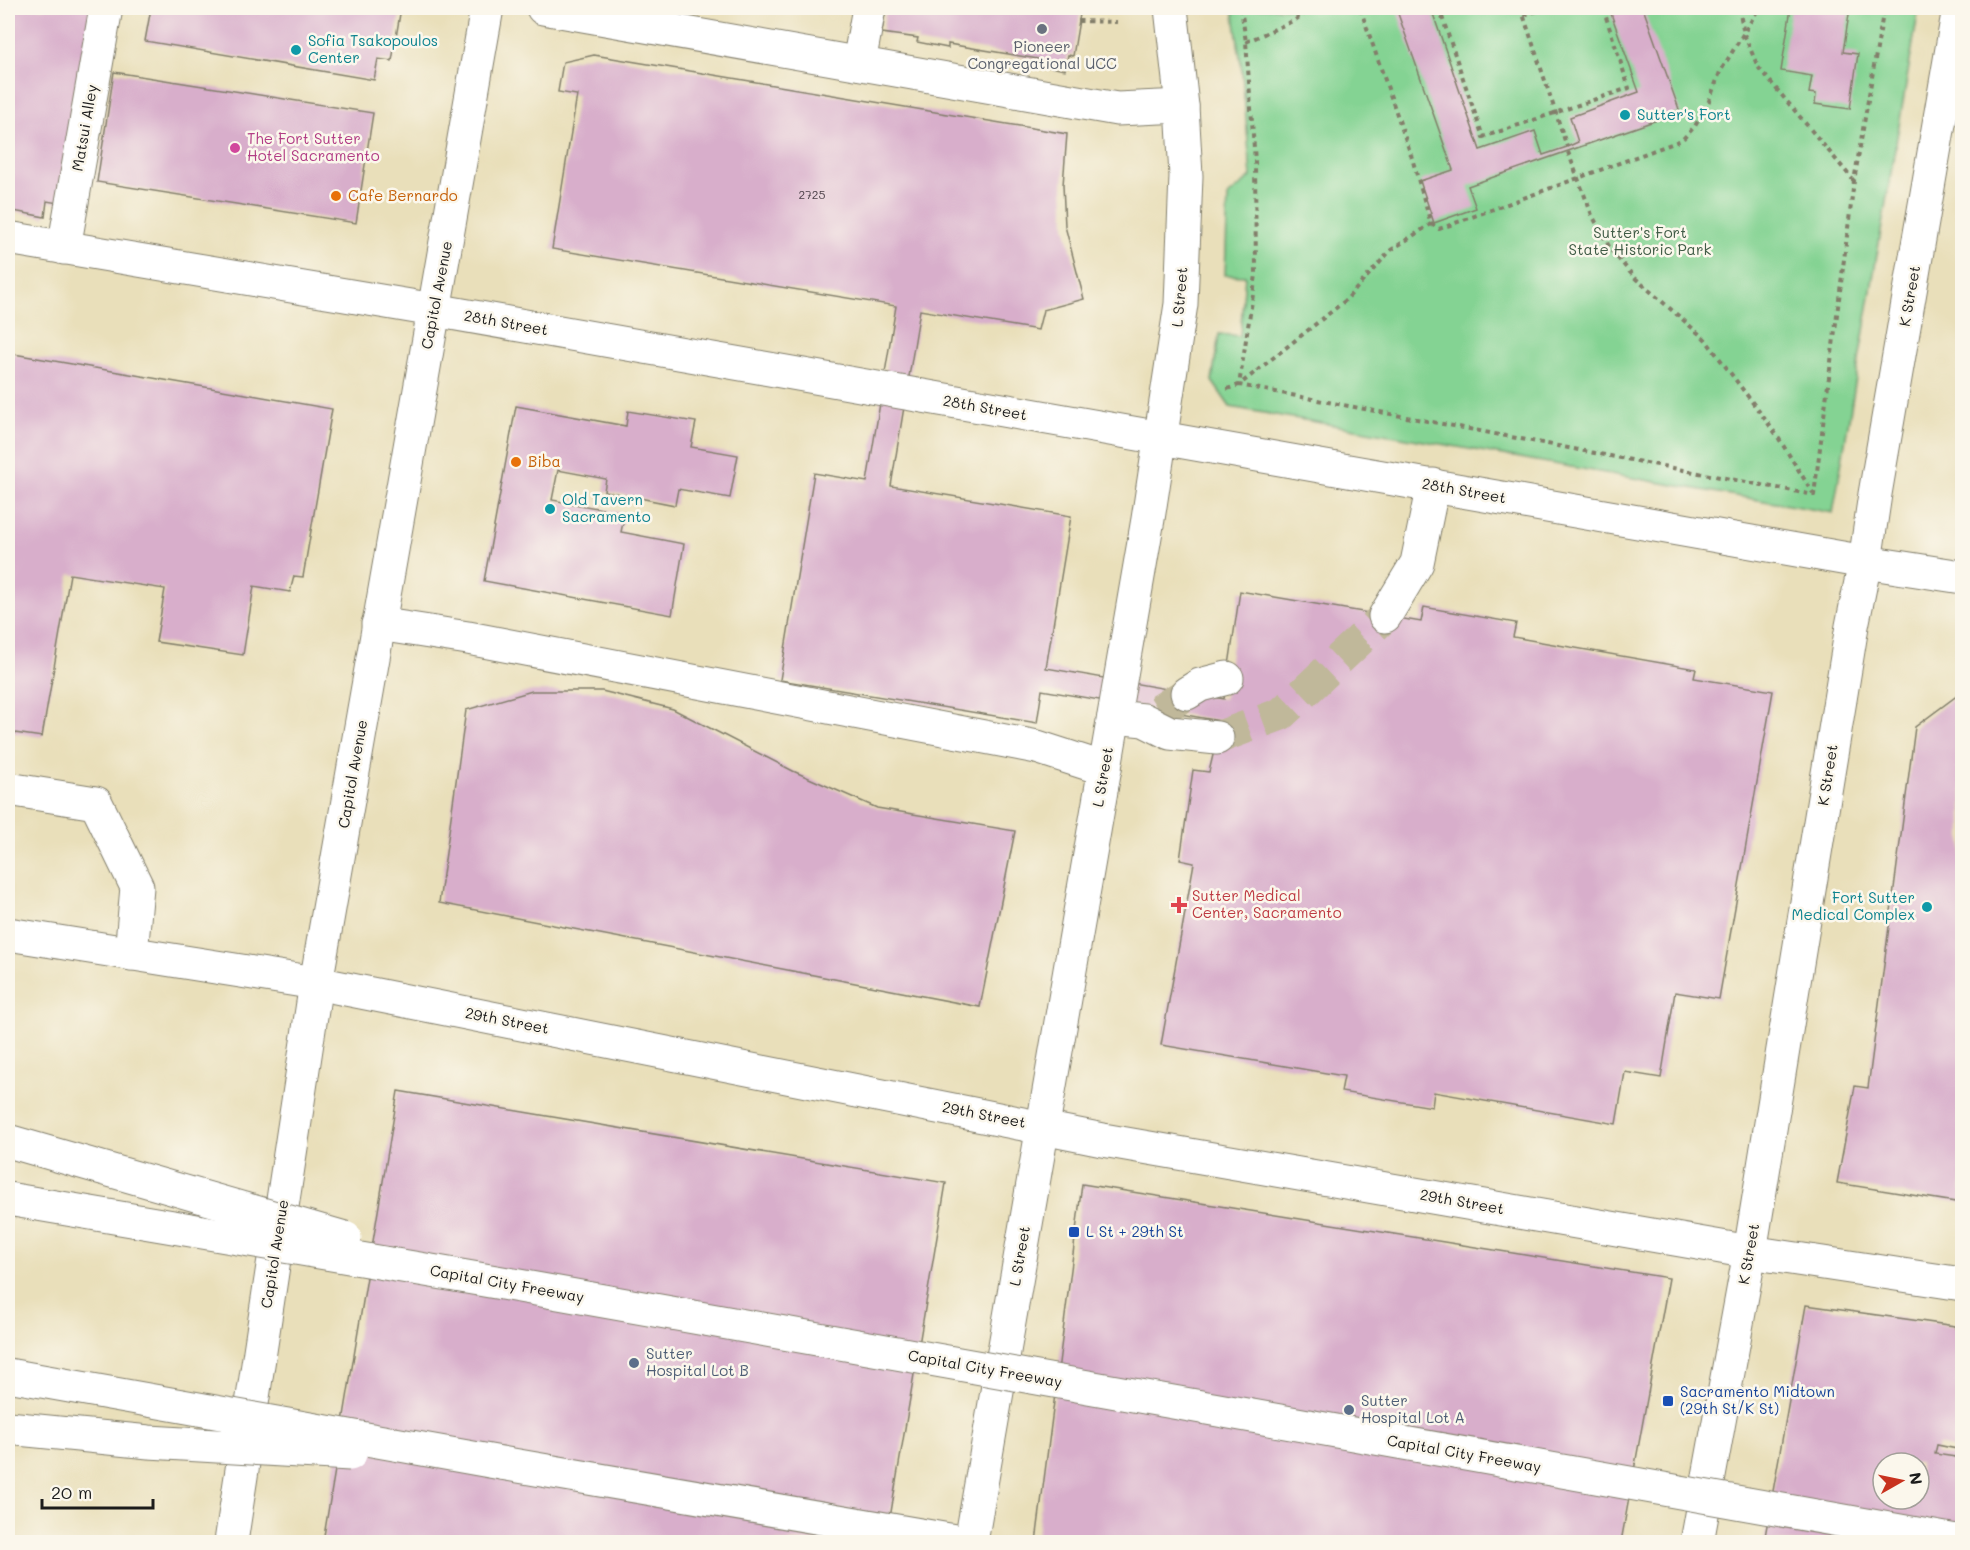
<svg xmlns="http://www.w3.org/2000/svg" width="1970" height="1550" font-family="Mali,sans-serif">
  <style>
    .green { fill: #84d393; stroke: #507858; stroke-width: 1.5 }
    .building { fill: #d8aecb; fill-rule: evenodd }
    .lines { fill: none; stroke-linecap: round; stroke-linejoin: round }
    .minor-tunnel { stroke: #c0b89a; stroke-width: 33; stroke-dasharray: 33 16; stroke-linecap: butt }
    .minor-casing { stroke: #827e6b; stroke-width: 35 }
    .major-casing { stroke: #827e6b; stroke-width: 35 }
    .highway-casing { stroke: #827e6b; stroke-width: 35 }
    .path { stroke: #827e6b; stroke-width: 4; stroke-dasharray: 4.5 4.5; stroke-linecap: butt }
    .minor { stroke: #fff; stroke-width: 33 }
    .major { stroke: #fff; stroke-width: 33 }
    .highway { stroke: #fff; stroke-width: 33 }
    .highway-bridge-casing { stroke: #827e6b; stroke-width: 35; stroke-linecap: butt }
    .highway-bridge { stroke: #fff; stroke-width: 33 }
    .worship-dot { fill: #6b7280; stroke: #fbf7ec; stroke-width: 2 }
    .culture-dot { fill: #0f9aa8; stroke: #fbf7ec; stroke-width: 2 }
    .hotel-dot { fill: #d1479c; stroke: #fbf7ec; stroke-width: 2 }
    .food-dot { fill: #e8710a; stroke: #fbf7ec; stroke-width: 2 }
    .health-dot { fill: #e0444e; stroke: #fbf7ec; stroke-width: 2 }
    .transit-dot { fill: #1a4fb4; stroke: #fbf7ec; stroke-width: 2 }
    .service-dot { fill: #5c6f8a; stroke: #fbf7ec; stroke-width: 2 }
    .labels { text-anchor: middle; stroke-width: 5; stroke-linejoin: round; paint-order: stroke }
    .number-label { font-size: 12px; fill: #4b4048 }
    .culture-label { font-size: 15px; fill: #0d838f; stroke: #fbf7ec; text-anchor: start }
    .worship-label { font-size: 15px; fill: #5b616d; stroke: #fbf7ec }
    .street-label { font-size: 15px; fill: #1c1c1c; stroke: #fbf7ec }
    .hotel-label { font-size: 15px; fill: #b23c85; stroke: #fbf7ec; text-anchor: start }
    .food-label { font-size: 15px; fill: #c56008; stroke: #fbf7ec; text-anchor: start }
    .park-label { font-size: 15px; fill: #405c46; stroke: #fbf7ec }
    .health-label { font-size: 15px; fill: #be3a42; stroke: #fbf7ec; text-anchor: start }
    .transit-label { font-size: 15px; fill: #164399; stroke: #fbf7ec; text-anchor: start }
    .service-label { font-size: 15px; fill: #4e5e75; stroke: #fbf7ec; text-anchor: start }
  </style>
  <rect width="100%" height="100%" fill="#fbf7ec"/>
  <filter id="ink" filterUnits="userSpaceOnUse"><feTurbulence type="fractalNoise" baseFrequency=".0167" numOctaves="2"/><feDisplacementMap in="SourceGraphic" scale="12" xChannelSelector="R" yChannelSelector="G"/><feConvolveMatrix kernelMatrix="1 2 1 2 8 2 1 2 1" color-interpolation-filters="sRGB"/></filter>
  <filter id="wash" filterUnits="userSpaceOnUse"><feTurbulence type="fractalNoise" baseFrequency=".008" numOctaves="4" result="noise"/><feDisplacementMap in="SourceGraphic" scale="24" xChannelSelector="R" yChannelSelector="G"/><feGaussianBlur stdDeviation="1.35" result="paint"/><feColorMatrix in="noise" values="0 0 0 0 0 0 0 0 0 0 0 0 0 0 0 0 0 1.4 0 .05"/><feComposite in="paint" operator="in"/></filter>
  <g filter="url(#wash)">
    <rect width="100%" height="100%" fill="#e9dfba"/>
    <polygon class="green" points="1233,8 1919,8 1833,513 1230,407 1212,381 1219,334 1240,336 1245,276 1225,275 1228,196 1251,177 1242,71"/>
    <g id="blocks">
      <g class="building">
        <polygon points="8,8 105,8 70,205 47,201 45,217 8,210"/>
        <polygon points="151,8 401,8 392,61 378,59 374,80 145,41"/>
        <polygon points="886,8 1081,8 1073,56 1068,55 1065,70 1038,65 1038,59 948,44 948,48 917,42 918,38 882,33"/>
        <polygon points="1396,8 1431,8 1480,150 1535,131 1543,155 1567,147 1578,142 1570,117 1639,92 1609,8 1643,8 1680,112 1468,186 1476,208 1434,223 1420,181 1453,170"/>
        <polygon points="1791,8 1850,8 1843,52 1858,54 1850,109 1815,104 1816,94 1809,93 1812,76 1781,71"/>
        <polygon points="594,55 1067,134 1063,185 1065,226 1084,299 1043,310 1038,330 920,310 891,486 1071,516 1046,668 1224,699 1240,591 1421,622 1424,607 1516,623 1513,637 1696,669 1694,678 1773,691 1719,999 1675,992 1661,1078 1625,1072 1616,1124 1434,1092 1432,1107 1341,1092 1344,1076 1161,1045 1194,863 1180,860 1193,770 1209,772 1221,721 1042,690 1037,723 780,680 814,473 867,482 896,306 552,249 577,95 558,92 563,62"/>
        <polygon points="114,72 373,113 356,223 97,182"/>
        <polygon points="8,353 332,409 303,577 294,576 290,592 254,586 243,655 156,642 165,589 70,574 42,737 8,732"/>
        <polygon points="516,406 626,426 628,411 696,422 691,447 738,455 730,498 678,489 675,505 604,491 606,479 558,470 552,500 625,513 621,532 684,544 672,615 484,581"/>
        <polygon points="532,691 602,691 673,709 793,771 877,808 1015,831 980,1007 439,903 466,710"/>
        <polygon points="1962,692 1962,1203 1837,1183 1855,1086 1868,1088 1915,727"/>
        <polygon points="398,1091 946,1183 886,1542 323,1542"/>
        <polygon points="1082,1184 1669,1278 1621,1542 1036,1542"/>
        <path d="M1806,1305L1955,1326L1956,1329L1962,1331V1450L1937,1445L1935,1454L1962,1458V1542H1764ZM1883,1463H1919V1499H1883Z"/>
      </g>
    </g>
  </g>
  <g filter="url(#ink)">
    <use href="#blocks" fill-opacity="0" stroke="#827e6b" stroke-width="1.5"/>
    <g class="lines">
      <g class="minor-tunnel">
        <polyline points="1159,711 1187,693"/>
        <polyline points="1217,738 1281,714 1385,616"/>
      </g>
      <g class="minor-casing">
        <g id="minor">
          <polyline points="543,8 1117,109 1182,106"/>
          <polyline points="859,63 869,8"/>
          <polyline points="8,238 434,310 1865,562 1962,577"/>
          <polyline points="64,248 106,8"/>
          <polyline points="1385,616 1417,563 1433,485"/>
          <polyline points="378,624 468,638 1037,747 1105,769"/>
          <polyline points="1187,693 1200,685 1227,678"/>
          <polyline points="1114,717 1144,720 1170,733 1217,738"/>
          <polyline points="8,789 96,803 137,887 131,954"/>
          <polyline points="316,983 487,8"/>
          <polyline points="1697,1542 1750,1252 1852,626 1865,562 1875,494 1959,8"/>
        </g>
      </g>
      <g class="major-casing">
        <g id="major">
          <polyline points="8,934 316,983 1103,1140 1750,1252 1962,1284"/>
          <polyline points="231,1542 316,983"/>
          <polyline points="971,1542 1148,519 1181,304 1186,176 1182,106 1171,8"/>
        </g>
      </g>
      <g class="highway-casing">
        <polyline id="highway" points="501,1463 961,1542"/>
      </g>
      <g class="path">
        <polyline points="1241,8 1246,42 1255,161 1256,275 1239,385 1814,495 1854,181 1884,8"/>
        <polyline points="1439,8 1483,137 1629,88 1603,8"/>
        <polyline points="1521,8 1567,147"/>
        <polyline points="1739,8 1744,34 1758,67 1854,181"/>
        <polyline points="1524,15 1547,8"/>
        <polyline points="1078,21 1117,22"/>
        <polyline points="1246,42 1295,20 1313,8"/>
        <polyline points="1568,152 1592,215 1611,250 1635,278 1705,339 1776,434 1813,493"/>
        <polyline points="1431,224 1439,229 1682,140 1695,126 1707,106 1720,72 1759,8"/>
        <polyline points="1227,389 1239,385 1346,300 1391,250 1431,224 1412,158 1360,8"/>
      </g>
      <use href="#minor" class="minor"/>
      <use href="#major" class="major"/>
      <use href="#highway" class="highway"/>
      <g class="highway-bridge-casing">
        <g id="highway-bridge">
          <polyline points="8,1141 345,1238"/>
          <polyline points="8,1199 502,1283 1962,1542"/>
          <polyline points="8,1375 501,1463"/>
          <polyline points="8,1428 149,1442 350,1454"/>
        </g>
      </g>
      <use href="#highway-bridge" class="highway-bridge"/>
    </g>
  </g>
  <circle class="worship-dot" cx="1042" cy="29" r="6"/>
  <g class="culture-dot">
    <circle cx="296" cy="50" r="6"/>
    <circle cx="1625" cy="115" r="6"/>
    <circle cx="550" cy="509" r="6"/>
    <circle cx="1927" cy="907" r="6"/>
  </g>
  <circle class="hotel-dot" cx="235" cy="148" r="6"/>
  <g class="food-dot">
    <circle cx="336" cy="196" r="6"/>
    <circle cx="516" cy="462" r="6"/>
  </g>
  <path class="health-dot" d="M1176 896h6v6h6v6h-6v6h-6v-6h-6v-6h6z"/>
  <g class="transit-dot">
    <rect x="1068" y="1226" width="12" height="12" rx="3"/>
    <rect x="1662" y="1395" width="12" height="12" rx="3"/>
  </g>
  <g class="service-dot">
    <circle cx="634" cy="1363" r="6"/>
    <circle cx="1349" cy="1410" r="6"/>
  </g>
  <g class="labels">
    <g class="number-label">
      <text x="812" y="199">2725</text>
    </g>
    <g class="culture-label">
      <text x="308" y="46">Sofia Tsakopoulos<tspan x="308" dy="17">Center</tspan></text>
      <text x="1637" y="120">Sutter's Fort</text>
      <text x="562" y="505">Old Tavern<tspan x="562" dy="17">Sacramento</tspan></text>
      <text x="1915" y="903" text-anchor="end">Fort Sutter<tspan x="1915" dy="17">Medical Complex</tspan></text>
    </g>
    <g class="worship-label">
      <text x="1042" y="52">Pioneer<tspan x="1042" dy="17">Congregational UCC</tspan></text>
    </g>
    <g class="street-label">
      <text transform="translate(85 128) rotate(-80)" y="5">Matsui Alley</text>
      <text transform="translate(437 295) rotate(-79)" y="5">Capitol Avenue</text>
      <text transform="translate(1910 296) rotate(-80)" y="5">K Street</text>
      <text transform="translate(1180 297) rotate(-85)" y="5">L Street</text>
      <text transform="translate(506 323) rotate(10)" y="5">28th Street</text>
      <text transform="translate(985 408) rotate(10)" y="5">28th Street</text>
      <text transform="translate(1464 491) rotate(10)" y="5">28th Street</text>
      <text transform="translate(353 774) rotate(-80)" y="5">Capitol Avenue</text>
      <text transform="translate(1828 775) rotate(-81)" y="5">K Street</text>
      <text transform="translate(1103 777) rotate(-80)" y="5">L Street</text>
      <text transform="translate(507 1021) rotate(11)" y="5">29th Street</text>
      <text transform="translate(984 1115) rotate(11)" y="5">29th Street</text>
      <text transform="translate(1462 1202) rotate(10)" y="5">29th Street</text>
      <text transform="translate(275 1254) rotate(-81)" y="5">Capitol Avenue</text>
      <text transform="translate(1749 1254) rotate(-80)" y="5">K Street</text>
      <text transform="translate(1020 1256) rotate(-80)" y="5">L Street</text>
      <text transform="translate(507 1284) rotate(10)" y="5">Capital City Freeway</text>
      <text transform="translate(985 1369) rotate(10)" y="5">Capital City Freeway</text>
      <text transform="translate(1464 1454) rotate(10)" y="5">Capital City Freeway</text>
    </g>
    <g class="hotel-label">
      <text x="247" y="144">The Fort Sutter<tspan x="247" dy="17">Hotel Sacramento</tspan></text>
    </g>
    <g class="food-label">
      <text x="348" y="201">Cafe Bernardo</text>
      <text x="528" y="467">Biba</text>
    </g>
    <g class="park-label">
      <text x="1640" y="238">Sutter's Fort<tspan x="1640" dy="17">State Historic Park</tspan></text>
    </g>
    <g class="health-label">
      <text x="1192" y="901">Sutter Medical<tspan x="1192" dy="17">Center, Sacramento</tspan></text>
    </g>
    <g class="transit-label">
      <text x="1086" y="1237">L St + 29th St</text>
      <text x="1680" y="1397">Sacramento Midtown<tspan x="1680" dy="17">(29th St/K St)</tspan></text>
    </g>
    <g class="service-label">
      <text x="646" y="1359">Sutter<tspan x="646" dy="17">Hospital Lot B</tspan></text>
      <text x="1361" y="1406">Sutter<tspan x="1361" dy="17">Hospital Lot A</tspan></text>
    </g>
  </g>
  <rect width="1970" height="1550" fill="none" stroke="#fbf7ec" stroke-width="30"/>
  <g transform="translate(1901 1481) rotate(81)"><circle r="28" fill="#fbf7ec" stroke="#a29f99" stroke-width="1.5"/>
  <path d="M0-4.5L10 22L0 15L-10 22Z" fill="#c8321e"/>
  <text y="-9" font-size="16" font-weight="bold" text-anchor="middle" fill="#1c1c1c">N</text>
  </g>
  <path d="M42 1499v9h111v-9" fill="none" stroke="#1c1c1c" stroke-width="3"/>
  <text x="51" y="1499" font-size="18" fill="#1c1c1c" stroke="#fbf7ec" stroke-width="4.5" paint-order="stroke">20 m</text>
</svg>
